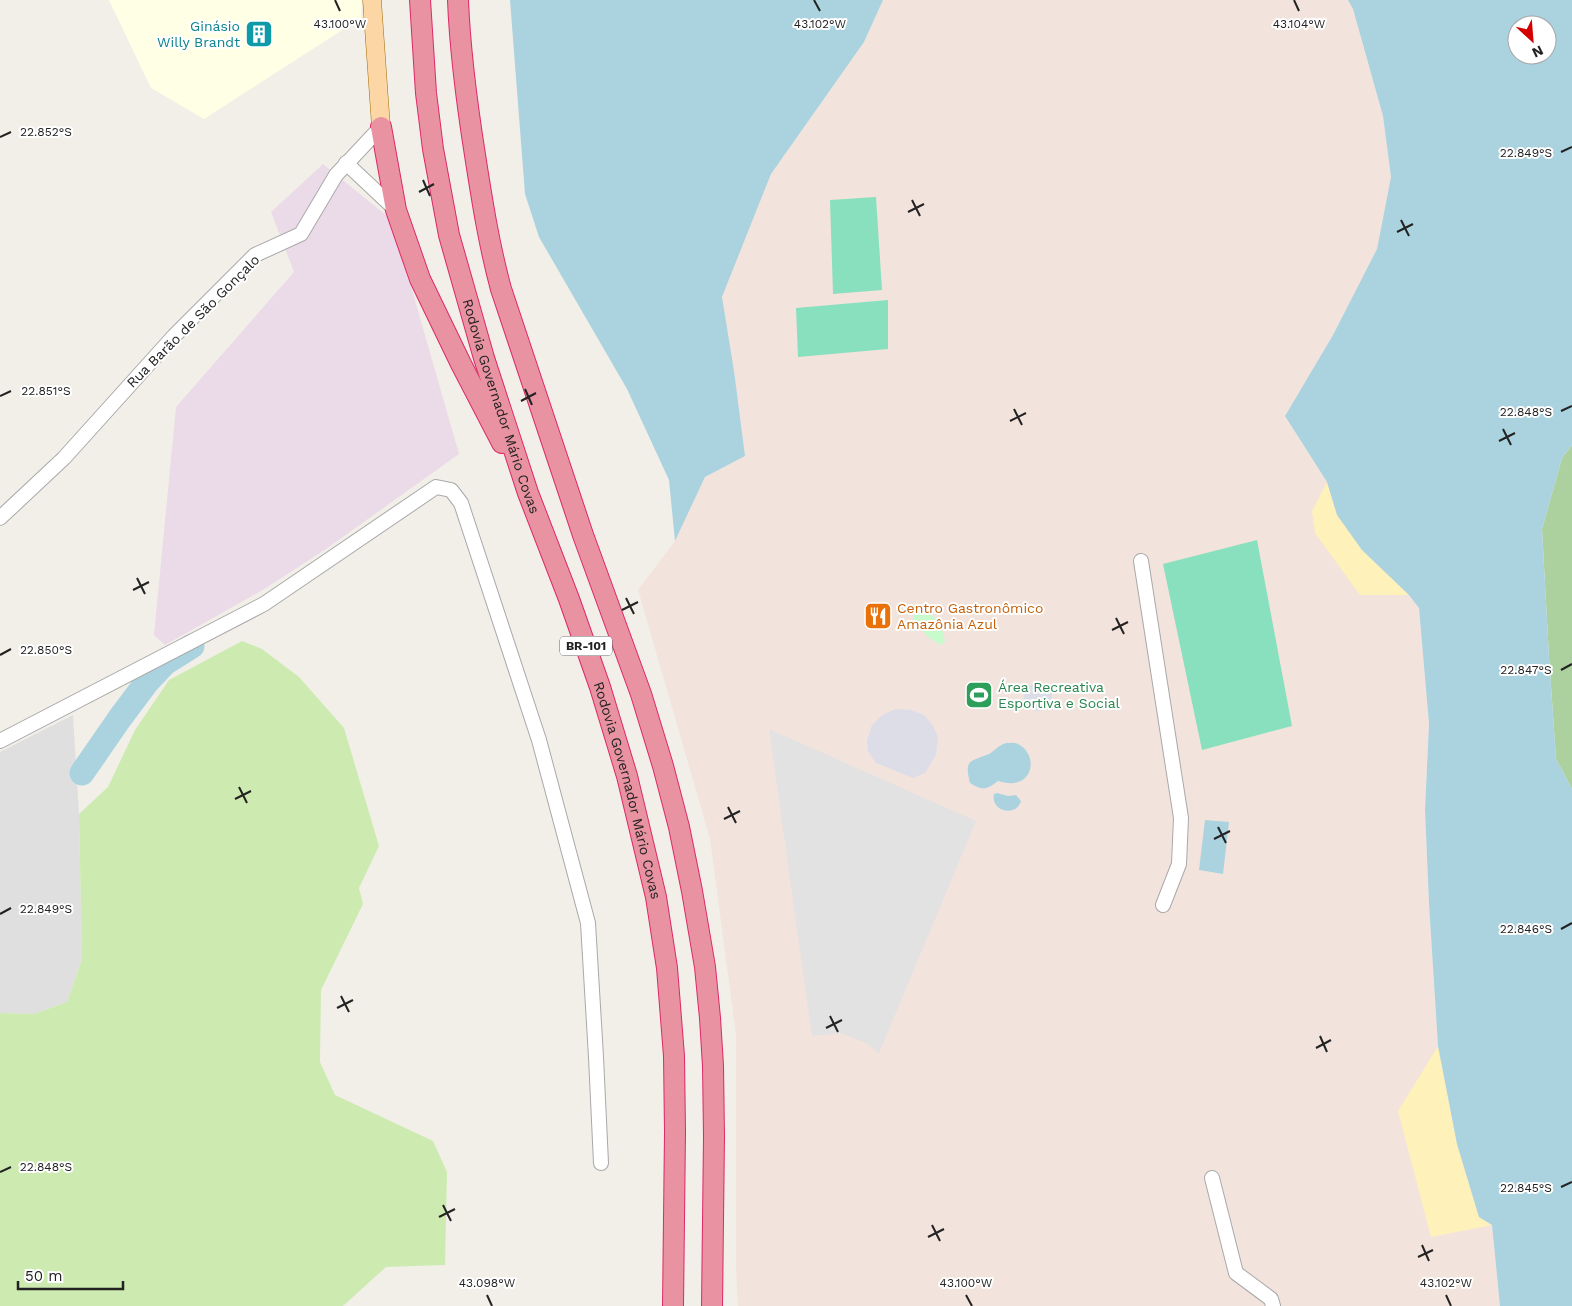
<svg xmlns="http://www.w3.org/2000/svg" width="1572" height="1306" font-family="'Work Sans',sans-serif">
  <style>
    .residential { fill: #e0dfdf }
    .industrial { fill: #ebdbe8 }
    .education { fill: #ffffe5 }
    .military { fill: #f3e3dd }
    .grass { fill: #cdebb0 }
    .forest { fill: #add19e }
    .sand { fill: #fff1ba }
    .park { fill: #c8facc }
    .pitch { fill: #88e0be }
    .parking { fill: #e2e2e2 }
    .plaza { fill: #dddde8 }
    .water { fill: #aad3df; fill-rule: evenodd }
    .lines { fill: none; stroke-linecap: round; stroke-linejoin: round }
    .river { stroke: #aad3df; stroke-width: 25 }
    .minor-casing { stroke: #a9a9a9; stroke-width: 16 }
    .major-casing { stroke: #a06b00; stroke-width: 19 }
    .highway-casing { stroke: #dc2a67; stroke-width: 22 }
    .minor { stroke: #fff; stroke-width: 14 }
    .major { stroke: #fcd6a4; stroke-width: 18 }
    .highway { stroke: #e892a2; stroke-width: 20 }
    .ticks { fill: none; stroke: #222; stroke-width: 2 }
    .labels { text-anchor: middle; stroke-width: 4; stroke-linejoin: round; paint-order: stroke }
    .shield { fill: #fff; stroke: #646464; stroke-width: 1 }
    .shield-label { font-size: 12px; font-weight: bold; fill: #222 }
    .culture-label { font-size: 14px; fill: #0d838f; stroke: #fff; text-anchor: end }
    .street-label { font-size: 14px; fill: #222; stroke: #fff }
    .food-label { font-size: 14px; fill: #c56008; stroke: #fff; text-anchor: start }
    .leisure-label { font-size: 14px; fill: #27864d; stroke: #fff; text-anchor: start }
    .ticks-label { font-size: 12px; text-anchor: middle; fill: #222; stroke: #fff; stroke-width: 4; stroke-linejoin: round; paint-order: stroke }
  </style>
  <rect width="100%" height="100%" fill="#f2efe9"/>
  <polygon class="residential" points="73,715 79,814 82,959 67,1002 34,1014 0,1013 0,752"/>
  <polygon class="industrial" points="323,164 392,220 459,454 326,549 266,588 165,645 154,635 176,407 294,272 271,212"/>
  <polygon class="education" points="109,0 362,0 361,18 204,119 151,88"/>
  <polygon class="military" points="883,0 1348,0 1353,9 1383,116 1391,177 1377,249 1333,335 1285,416 1327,482 1419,608 1429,724 1425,810 1429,904 1438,1046 1457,1144 1492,1225 1500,1306 738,1306 736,1270 736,1035 710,839 638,590 675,541 705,477 745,456 722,297 771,174 864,42"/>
  <polygon class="grass" points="242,641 262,649 299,677 344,728 379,846 359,888 363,904 321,990 320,1062 335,1095 433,1141 447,1172 445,1265 386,1267 343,1306 0,1306 0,1013 34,1014 67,1002 82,959 79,814 108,787 135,730 169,680"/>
  <polygon class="forest" points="1572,445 1572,789 1556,759 1549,657 1542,529 1562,458"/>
  <g class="sand">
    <polygon points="1327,482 1337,515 1362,550 1409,595 1360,595 1315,533 1312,511"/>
    <polygon points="1438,1046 1457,1144 1479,1217 1492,1225 1431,1237 1398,1111"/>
  </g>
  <path class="park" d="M925,606L941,626L945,641L941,645L928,637L913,619C914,611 917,607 925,606Z"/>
  <g class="pitch">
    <polygon points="876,197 882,290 833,294 830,200"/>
    <polygon points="888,300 888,349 798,357 796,308"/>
    <polygon points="1257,540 1292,726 1202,750 1163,564"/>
  </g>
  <polygon class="parking" points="769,729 976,821 879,1053 866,1043 840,1033 812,1036"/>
  <g class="plaza">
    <circle cx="1038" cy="697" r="14"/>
    <polygon points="895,709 911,710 924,715 933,726 938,737 936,755 925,773 913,778 876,763 868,751 867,740 872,725 881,716"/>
  </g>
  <g class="water">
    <polygon points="510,0 883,0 864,42 771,174 722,297 734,371 745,456 705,477 675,541 669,480 627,389 539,237 525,194"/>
    <path d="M1348,0H1572V445L1562,458L1542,529L1549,657L1556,759L1572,789V1306H1500L1492,1225L1479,1217L1457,1144L1438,1046L1429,904L1425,810L1429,724L1419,608L1409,595L1362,550L1337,515L1327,482L1285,416L1333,335L1377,249L1391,177L1383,116L1353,9ZM1517,25H1547V55H1517Z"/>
    <path d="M1006,743C1010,743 1015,742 1018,744C1036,753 1035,780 1014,783C1009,784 1003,782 998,781C986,790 983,791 970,783C964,759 970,762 989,754C996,750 997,746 1006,743Z"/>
    <path d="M997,793L1008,796L1016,795L1021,801C1016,818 990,811 994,794Z"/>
    <polygon points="1205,820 1229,822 1223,874 1199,870"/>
  </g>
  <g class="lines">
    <polyline class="river" points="82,773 120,718 147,682 165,663 192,646"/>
    <g class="minor-casing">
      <g id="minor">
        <polyline points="346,163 396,210"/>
        <polyline points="0,518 64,458 174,336 255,255 301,234 336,175 381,127"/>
        <polyline points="1141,561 1181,818 1179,864 1163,905"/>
        <polyline points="0,741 264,604 436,487 451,490 461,503 539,740 588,923 596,1057 601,1163"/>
        <polyline points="1212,1178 1236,1273 1271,1299 1273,1306"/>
      </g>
    </g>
    <g class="major-casing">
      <polyline id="major" points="372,0 381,127"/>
    </g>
    <g class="highway-casing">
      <g id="highway">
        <path id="s1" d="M420,0L426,93L433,149L449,235L484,358L528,493L569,599L600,687L627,776L656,897L667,968L674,1056L675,1132L673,1306"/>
        <path d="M458,0C460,52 467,104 475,155C482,200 489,245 501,289L583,535L641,694L663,766L679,827L692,891L705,967L710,1018L713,1066L714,1136L712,1306"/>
        <polyline points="381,127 396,210 420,279 461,364 502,443"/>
      </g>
    </g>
    <use href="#minor" class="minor"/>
    <use href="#major" class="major"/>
    <use href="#highway" class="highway"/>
  </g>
  <path class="ticks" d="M335,0L340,11M814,0L820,11M1294,0L1299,11M0,137L11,132M1561,152L1572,147M423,180L430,196M419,192L434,184M912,200L920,216M908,212L924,204M1401,220L1409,236M1397,232L1413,224M525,389L532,405M0,396L11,391M521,401L536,393M1014,409L1022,425M1561,411L1572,406M1010,421L1026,413M1503,429L1511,445M1499,441L1515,433M137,578L145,594M133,590L149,582M626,598L634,614M622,610L638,602M1116,618L1124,634M1112,630L1128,622M0,655L11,649M1561,670L1572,664M239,787L247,803M235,799L251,791M728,807L736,823M724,819L740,811M1218,827L1226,843M1214,839L1230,831M0,914L11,908M1561,929L1572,923M341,996L349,1012M337,1008L353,1000M830,1016L838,1032M826,1028L842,1020M1320,1036L1327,1052M1316,1048L1331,1040M0,1172L11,1167M1561,1187L1572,1182M443,1205L451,1221M439,1217L455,1209M932,1225L940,1241M928,1237L944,1229M1422,1245L1429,1261M1418,1257L1433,1250M487,1295L492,1306M966,1295L972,1306M1446,1295L1451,1306"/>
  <defs>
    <g id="building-square" transform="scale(1.4375)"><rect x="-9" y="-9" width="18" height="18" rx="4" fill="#0f9aa8" stroke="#fff"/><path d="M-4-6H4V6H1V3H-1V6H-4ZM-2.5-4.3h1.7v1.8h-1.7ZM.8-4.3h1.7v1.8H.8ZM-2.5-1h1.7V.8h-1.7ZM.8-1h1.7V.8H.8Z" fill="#fff"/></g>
    <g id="restaurant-square" transform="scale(1.4375)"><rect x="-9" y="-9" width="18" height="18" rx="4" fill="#e8710a" stroke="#fff"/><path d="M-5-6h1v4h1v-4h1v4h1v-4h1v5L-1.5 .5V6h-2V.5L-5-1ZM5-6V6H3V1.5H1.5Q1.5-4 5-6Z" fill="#fff"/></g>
    <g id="stadium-square" transform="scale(1.4375)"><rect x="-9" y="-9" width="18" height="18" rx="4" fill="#2e9e5b" stroke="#fff"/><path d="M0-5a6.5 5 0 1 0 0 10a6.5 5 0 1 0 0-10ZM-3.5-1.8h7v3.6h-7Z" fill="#fff"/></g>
  </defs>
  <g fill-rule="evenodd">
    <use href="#building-square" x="259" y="34"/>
    <use href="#restaurant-square" x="878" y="616"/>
    <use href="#stadium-square" x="979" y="695"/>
  </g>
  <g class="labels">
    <rect class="shield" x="560" y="636.5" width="52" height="19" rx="4"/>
    <g class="shield-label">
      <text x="586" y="650">BR-101</text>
    </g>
    <g class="culture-label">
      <text x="240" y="31">Ginásio<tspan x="240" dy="16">Willy Brandt</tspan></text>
    </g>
    <g class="street-label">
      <text transform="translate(193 321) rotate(-45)" y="5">Rua Barão de São Gonçalo</text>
      <text dy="5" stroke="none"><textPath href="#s1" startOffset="416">Rodovia Governador Mário Covas</textPath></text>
      <text dy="5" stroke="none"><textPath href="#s1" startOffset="821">Rodovia Governador Mário Covas</textPath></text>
    </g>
    <g class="food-label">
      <text x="897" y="613">Centro Gastronômico<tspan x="897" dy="16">Amazônia Azul</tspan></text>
    </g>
    <g class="leisure-label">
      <text x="998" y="692">Área Recreativa<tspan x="998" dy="16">Esportiva e Social</tspan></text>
    </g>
  </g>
  <g class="ticks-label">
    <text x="1299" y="28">43.104°W</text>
    <text x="340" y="28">43.100°W</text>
    <text x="820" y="28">43.102°W</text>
    <text x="46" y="136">22.852°S</text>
    <text x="1526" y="157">22.849°S</text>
    <text x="46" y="395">22.851°S</text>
    <text x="1526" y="416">22.848°S</text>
    <text x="46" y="654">22.850°S</text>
    <text x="1526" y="674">22.847°S</text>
    <text x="46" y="913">22.849°S</text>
    <text x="1526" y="933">22.846°S</text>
    <text x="46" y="1171">22.848°S</text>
    <text x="1526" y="1192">22.845°S</text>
    <text x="487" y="1287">43.098°W</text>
    <text x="966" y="1287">43.100°W</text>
    <text x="1446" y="1287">43.102°W</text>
  </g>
  <g transform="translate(1532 40) rotate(154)"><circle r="24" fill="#ffffff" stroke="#a7a7a7"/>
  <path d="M0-4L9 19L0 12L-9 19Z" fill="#d40000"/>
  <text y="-8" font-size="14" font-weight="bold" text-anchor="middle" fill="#222222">N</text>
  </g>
  <path d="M18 1281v8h105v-8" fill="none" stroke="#222222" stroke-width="2.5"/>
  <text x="25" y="1281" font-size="15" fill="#222222" stroke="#ffffff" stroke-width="4" paint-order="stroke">50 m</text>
</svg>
